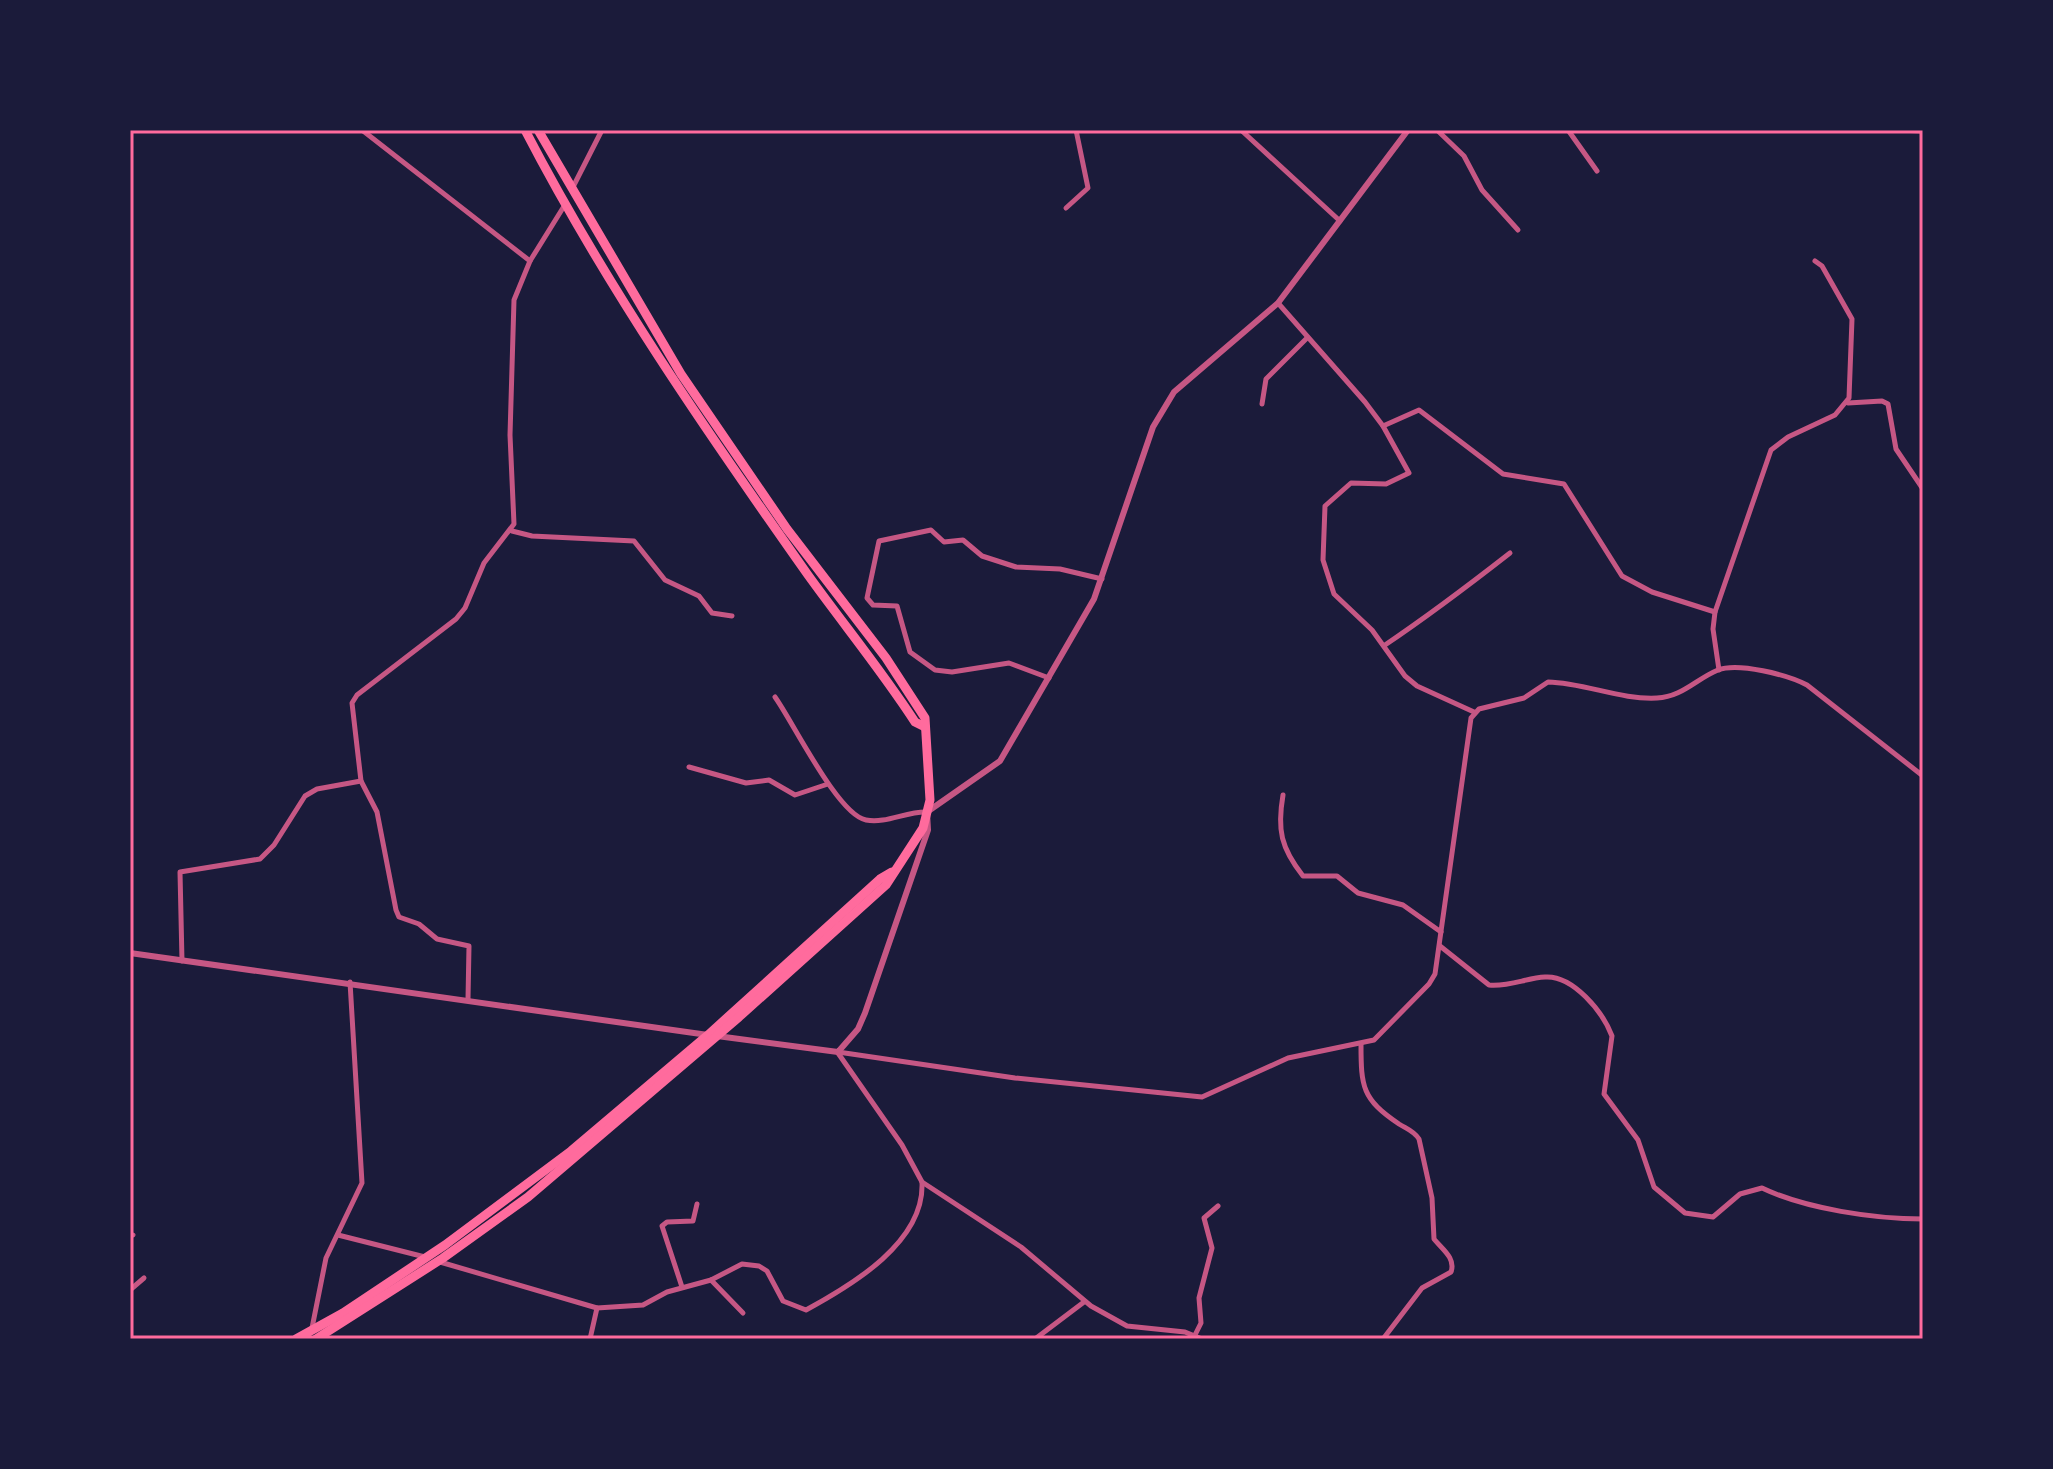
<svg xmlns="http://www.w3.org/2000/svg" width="2053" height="1469" viewBox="0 0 2053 1469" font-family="'DejaVu Sans',sans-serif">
  <rect width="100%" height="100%" fill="#1b1b3a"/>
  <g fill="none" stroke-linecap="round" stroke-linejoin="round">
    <g stroke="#c65784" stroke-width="5">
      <polyline points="362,130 530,261"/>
      <polyline points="1241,130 1340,221"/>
      <polyline points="1437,130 1464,156 1482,190 1518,230"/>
      <polyline points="1568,130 1597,171"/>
      <polyline points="1897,130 1923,131"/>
      <polyline points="573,187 602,130"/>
      <polyline points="1066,208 1088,188 1076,130"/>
      <polyline points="1278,303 1365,402 1383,426 1409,473 1386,484 1351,483 1325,506 1323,560 1334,594 1372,630 1405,676 1417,686 1474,712"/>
      <polyline points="1848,403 1882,401 1888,404 1896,449 1923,489"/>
      <polyline points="1262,404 1266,379 1307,338"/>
      <polyline points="1383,426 1419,410 1503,474 1564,484 1622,576 1652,592 1715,612"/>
      <polyline points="512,531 532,536 634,541 665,580 699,596 712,613 732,616"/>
      <path d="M1385,645C1428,616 1469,585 1510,553"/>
      <polyline points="1719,670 1713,629 1715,612 1771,450 1788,437 1835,415 1849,398 1852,319 1822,266 1815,261"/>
      <polyline points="1049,678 1009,663 952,672 935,670 910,652 897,606 873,605 867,598 879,541 931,530 944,542 963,540 982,556 1016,567 1060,569 1102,579"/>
      <path d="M775,697C793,722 838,815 866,820C886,824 907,811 927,812"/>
      <polyline points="689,767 746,783 769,780 795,795 828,784"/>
      <path d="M1283,795C1277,830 1281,848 1303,876H1337L1358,893L1403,905L1441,932"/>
      <path d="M1440,946L1489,985C1509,987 1526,978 1545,977C1573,975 1603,1012 1612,1036L1604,1094L1638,1140L1654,1187L1685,1213L1713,1217L1740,1194L1762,1188C1806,1209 1875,1219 1923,1219"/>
      <polyline points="182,961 180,872 260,859 274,845 305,796 317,789 361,781"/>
      <polyline points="468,999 469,946 437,939 419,924 399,917 396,910 377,812 361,781 352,703 357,695 456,619 465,608 484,563 514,524 510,435 514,300 530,261 566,203"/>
      <path d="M1361,1044C1361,1087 1362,1099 1399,1124C1407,1129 1414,1131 1419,1139L1432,1198L1434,1239C1442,1249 1456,1258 1451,1272L1422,1288L1383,1339"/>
      <path d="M838,1052L1015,1078L1202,1097L1288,1058L1374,1040L1429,984L1435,974L1471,718L1479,709L1524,698L1548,682C1585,683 1621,700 1657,698C1682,697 1696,679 1718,670C1738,662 1788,675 1807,685L1923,776"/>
      <polyline points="838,1053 902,1145 922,1182 1021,1247 1091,1306 1127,1326 1185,1332 1202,1339"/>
      <polyline points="130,1234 133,1235"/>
      <polyline points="338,1235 425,1257"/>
      <path d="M440,1262L597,1308L643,1305L667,1292L711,1280L742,1264L759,1266L767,1271L783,1301L806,1310C852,1285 925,1242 922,1182"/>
      <polyline points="711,1280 743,1313"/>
      <polyline points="682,1287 662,1226 667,1222 693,1221 697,1204"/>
      <polyline points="130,1290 144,1278"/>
      <polyline points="312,1328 326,1258 362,1183 350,982"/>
      <polyline points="1195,1335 1201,1323 1199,1298 1212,1248 1204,1218 1218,1206"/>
      <polyline points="590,1339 597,1308"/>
      <polyline points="1035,1339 1084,1302"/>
    </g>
    <g stroke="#c65784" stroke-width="6">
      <polyline points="130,953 708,1035"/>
      <polyline points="717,1036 838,1052 858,1029 865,1013 928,830 927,812 1000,761 1094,599 1153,427 1174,392 1278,303 1408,130"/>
    </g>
    <g stroke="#ff6b9d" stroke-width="9">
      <path d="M525,130C606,286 707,432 808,575C844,625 882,671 915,722L925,727"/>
      <polyline points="296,1339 343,1313 445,1245 571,1151 708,1035 880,879 892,872"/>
      <polyline points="316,1339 443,1258 528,1197 739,1017 886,885 923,828 930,800 925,718 886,658 787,529 681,374 538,130"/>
    </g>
  </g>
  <rect width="2053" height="1469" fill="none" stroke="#1b1b3a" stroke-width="264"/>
  <rect x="132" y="132" width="1789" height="1205" fill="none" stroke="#ff6b9d" stroke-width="3"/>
</svg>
